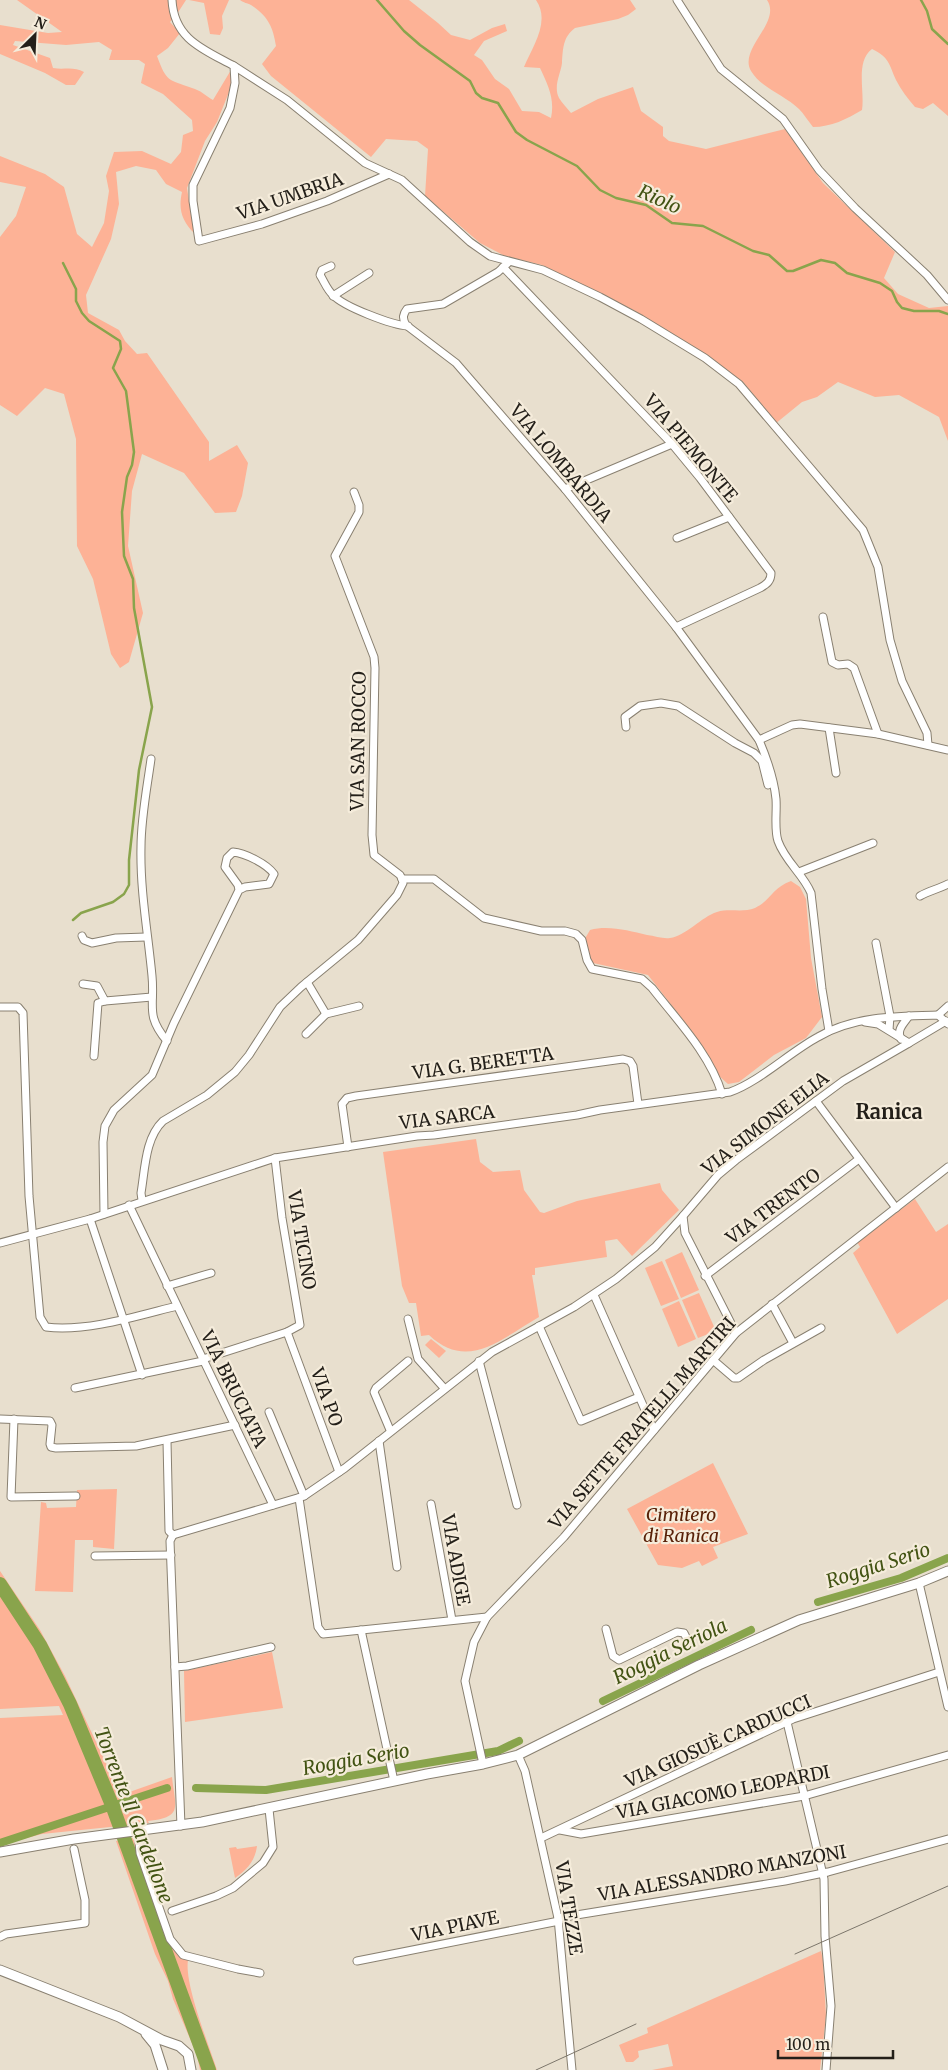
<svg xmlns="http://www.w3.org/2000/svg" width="948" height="2070" viewBox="0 0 948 2070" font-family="Merriweather,serif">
  <rect width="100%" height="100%" fill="#e8dfce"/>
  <g fill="#fdb296">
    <path d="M17,0H186L177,14L170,22L180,33L168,48L157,56C167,83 168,79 192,88C200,90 206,96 213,100L231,70V87L217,122L205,141L187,188L194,233C182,221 178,209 182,192L166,184L156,170L136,166L116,172L119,204L111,239L86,295L88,313L119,330L125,341L137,354L147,353L209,442V461L237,445L248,463L242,496L236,512L215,513L184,473L142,454L132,491L128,546L143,613L129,662L120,668L111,654L93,579L77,546L76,439L64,394L45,388L17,416L0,405V237L16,216L26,187L0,182V156L45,174L64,187L77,234L92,247L104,223L109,191L106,176L114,152L142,151L171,164L181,152L183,135L193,131L192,120L163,94L141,83L145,64L139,60H109L112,50L99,42L66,45L15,41L13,45L50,58L53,68C64,70 74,66 84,72L75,85H66L45,73L0,54V25L48,33L62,32Z"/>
    <polygon points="189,0 229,0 222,16 223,28 220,35 210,34 204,3"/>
    <path d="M240,0H409L438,23L451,35L470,40L492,28L505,24L507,31L484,41L474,55L482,60L495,79L509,89L522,111L539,112L551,118C555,99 548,85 540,68L524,67C532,47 551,22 536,0H630L636,9L628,15L618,19L575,28C563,37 563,48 562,63C561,73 553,86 559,98C562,103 567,108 571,113L598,99L633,87L641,111L663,127V136L669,141L706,149L785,129L823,183L895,252L884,278L898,294L929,308L948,306V441L939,417L899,395L875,397L838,382L817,397L802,402L775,424L768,412L743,382L689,344L635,311L542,265L505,256L480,243L425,196L428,149L417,141L386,139L371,157L271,76L262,64L276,46C273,27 268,16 251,5C247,3 244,3 240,0Z"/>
    <path d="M767,0H948V116L933,103L923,109L915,107C908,99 901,90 896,80C889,64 889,57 872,49C855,62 865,91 862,110C847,119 831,127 813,127C808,121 804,114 799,109C785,95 761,88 751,71C738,49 782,22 767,0Z"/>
    <path d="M791,881L800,887L806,899L811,958L822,1017L806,1038L774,1055L739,1082L728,1084L718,1075L694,1034L648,975L593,963L588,959L583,942L590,930C609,925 629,931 647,935C655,936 663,939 670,938C686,936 701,917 717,912C729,908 743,913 755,908C770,901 772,888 791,881Z"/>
    <path d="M476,1139L480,1162L493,1172L520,1170L524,1190L540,1212L544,1213L577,1201L660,1183L662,1190L679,1210L632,1256L617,1239L605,1241L607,1257L535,1268V1275H532L539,1317C502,1338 468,1372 429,1335L421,1336L416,1303H409L402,1286L383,1152Z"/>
    <polygon points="915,1199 936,1232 948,1224 948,1299 897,1334 853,1253 860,1247 857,1242"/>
    <polygon points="682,1252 699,1290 681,1298 665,1260"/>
    <polygon points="662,1261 679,1299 661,1306 645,1268"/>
    <polygon points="699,1293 716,1331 698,1338 682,1300"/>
    <polygon points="679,1301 696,1339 678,1347 662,1309"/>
    <polygon points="431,1339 446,1351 439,1358 425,1345"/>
    <polygon points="713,1463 748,1534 713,1547 718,1558 702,1566 699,1561 682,1568 658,1565 627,1509"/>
    <polygon points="117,1489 114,1549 93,1547 93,1540 75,1540 73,1592 35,1591 41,1502 46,1503 47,1508 76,1507 77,1490"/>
    <path d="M0,1571L40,1630L65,1676L121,1795L172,1777C175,1807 184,1817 148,1821L149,1823L42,1834L0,1845V1718L63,1715L59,1706L0,1709Z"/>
    <polygon points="272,1652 283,1708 185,1722 184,1671"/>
    <path d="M133,1838L172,1944L188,1960C184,1984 209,2045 217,2070H200L197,2055L173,1999L168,1981L155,1954L116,1841Z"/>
    <path d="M257,1846C255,1861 247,1870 235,1878L229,1848L236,1847L237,1849Z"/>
    <polygon points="821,1951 823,1960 826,2016 820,2070 652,2070 673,2066 668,2044 638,2051 639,2057 633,2062 626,2062 619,2045 648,2033 647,2028"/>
  </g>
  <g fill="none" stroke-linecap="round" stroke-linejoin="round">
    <g stroke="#89a44c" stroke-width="2.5">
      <polyline points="377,0 404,31 420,45 470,81 476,93 482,98 498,103 516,132 527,140 577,166 600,190 616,198 646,205 672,223 703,226 753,251 769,255 787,271 793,271 821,260 835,263 847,273 880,283 892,291 897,302 902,308 914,311 939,311 948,314"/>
      <polyline points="921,0 927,11 932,29 948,44"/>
      <polyline points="63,263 76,289 76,301 82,313 89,321 120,341 121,349 113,368 126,391 134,452 132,465 127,477 122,512 124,556 133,579 134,608 152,707 139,770 129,860 129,885 124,894 113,902 81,913 73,920"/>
    </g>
    <g stroke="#89a44c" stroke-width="8">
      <polyline points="818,1602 901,1578 948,1558"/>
      <polyline points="603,1701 751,1630"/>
      <polyline points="196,1788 266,1790 498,1751 519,1741"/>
      <polyline points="0,1843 167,1788"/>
    </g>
    <polyline stroke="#89a44c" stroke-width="14" points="0,1584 40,1645 70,1704 112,1805 209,2070"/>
    <defs>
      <g id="minor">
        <path d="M172,0C174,40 205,50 234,66L235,83L230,108L193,185V201L199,241L262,224L327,201L389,174"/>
        <polyline points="677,0 721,69 783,119 819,170 855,208 927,275 948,300"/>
        <polyline points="234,66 287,100 365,163 402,180 470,242 490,256 543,270 600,297 641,319 705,358 739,384 863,530 878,567 890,640 902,681 927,733 928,745"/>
        <path d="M509,262L498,272L443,304L407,309C403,314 402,318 406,325L456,363L565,489L676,627L759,740C767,759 774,778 776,799C777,812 774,829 778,841C785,861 803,874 811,893L822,989L829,1031"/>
        <path d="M331,266L322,270L320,275C324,281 327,290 333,295C344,307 392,325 408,326"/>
        <path d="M503,267L672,444L700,478L771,573C771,581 767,584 760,588L676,627"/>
        <polyline points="333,296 369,273"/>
        <polyline points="565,489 672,444"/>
        <polyline points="354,492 359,505 359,512 335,556 374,657 375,668 372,835 374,855 400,875 402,879"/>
        <polyline points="677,538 729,517"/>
        <polyline points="823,617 832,662 838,665 848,664 854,668 878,734"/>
        <polyline points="626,727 625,717 640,706 661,703 678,706 735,743 754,753 762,761 768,785"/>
        <polyline points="829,728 836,773"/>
        <polyline points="759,740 792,725 800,724 878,734 948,750"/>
        <path d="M151,759C147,788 141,818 141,847C140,891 148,933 152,976C155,1006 145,1015 167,1041"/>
        <polyline points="799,872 873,843"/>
        <path d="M402,879H434L484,918L541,931H565L576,934L582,940L587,960L592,969L642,979L652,988C677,1020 710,1054 722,1094"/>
        <path d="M920,896C929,891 938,889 948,884"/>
        <polyline points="82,936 84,940 92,943 116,938 146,937"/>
        <polyline points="876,943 890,1016 889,1030"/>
        <polyline points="307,982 326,1014 359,1006"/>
        <polyline points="83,984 97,986 105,1001 152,997"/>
        <path d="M0,1007H18L23,1013L29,1196L40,1317L46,1327C87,1332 137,1316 177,1306"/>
        <polyline points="938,1015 948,1006"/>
        <polyline points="865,1022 878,1024 909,1043 946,1021"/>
        <polyline points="306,1034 326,1014"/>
        <path d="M901,1039C896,1030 904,1023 909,1016"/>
        <polyline points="94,1056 98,1003 105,1001"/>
        <polyline points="816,1101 896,1208"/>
        <polyline points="348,1147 342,1104 347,1098 356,1096 623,1059 630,1061 633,1066 638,1104"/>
        <path d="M142,1200L141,1193C145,1170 145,1138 163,1121L207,1095L235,1072L249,1055L280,1007L301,987L358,940L397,895L403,883L402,879"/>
        <polyline points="129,1205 273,1505"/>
        <path d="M104,1214L103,1142L105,1126L114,1110L152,1075L174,1023L239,890L238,885L225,867L227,858L233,852C245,853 267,864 274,874L269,884L245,887L239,890"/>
        <polyline points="90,1219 142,1375"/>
        <path d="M0,1243L90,1219L275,1158L417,1136L434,1135L577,1115L600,1110L730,1092C759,1082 790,1052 818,1037C854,1016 897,1016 938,1015L948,1024"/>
        <polyline points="705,1276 859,1159"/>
        <polyline points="167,1286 211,1273"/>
        <polyline points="594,1295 654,1430"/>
        <polyline points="772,1304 793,1343"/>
        <polyline points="408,1319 418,1359 444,1388"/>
        <polyline points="539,1326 581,1421 639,1397"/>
        <polyline points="287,1332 339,1472"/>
        <polyline points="736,1333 685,1233 683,1216 718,1175 736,1160 843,1081 909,1043"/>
        <polyline points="203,1359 287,1332 300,1325 282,1218 275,1158"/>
        <polyline points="713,1360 734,1378 738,1378 764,1360 821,1328"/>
        <polyline points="479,1361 517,1505"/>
        <polyline points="75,1388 203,1361"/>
        <polyline points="269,1412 304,1496"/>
        <polyline points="0,1419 50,1421 52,1425 50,1444 51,1447 56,1448 136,1446 235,1425"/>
        <polyline points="14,1419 11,1497 76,1496"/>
        <polyline points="390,1430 374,1392 376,1388 408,1361"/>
        <polyline points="167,1441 169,1531 173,1535"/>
        <polyline points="379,1441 397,1567"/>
        <polyline points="299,1498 318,1627 323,1634 487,1617"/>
        <polyline points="431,1504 452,1620"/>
        <polyline points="173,1535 304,1496 345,1468 492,1352 574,1307 616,1279 655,1247 683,1216"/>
        <polyline points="173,1535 170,1541 181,1826"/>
        <polyline points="95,1556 171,1555"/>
        <polyline points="919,1583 948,1707"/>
        <polyline points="606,1629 613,1656 619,1660 677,1632 684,1633 690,1645"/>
        <polyline points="361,1630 394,1781"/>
        <polyline points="175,1667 187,1666 271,1647"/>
        <polyline points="787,1722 824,1879 825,1936 831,2006 826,2070"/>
        <polyline points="518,1755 525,1771 558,1918 572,2070"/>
        <polyline points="483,1764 465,1681 474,1642 487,1617 564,1537 736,1333 948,1167"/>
        <polyline points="560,1830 581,1834 804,1796 948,1755"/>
        <polyline points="138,1831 140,1853 170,1939 183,1955 238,1969 260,1973"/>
        <polyline points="541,1838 793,1719 939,1672"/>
        <polyline points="172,1911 216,1896 233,1888 263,1863 273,1847 269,1809"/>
        <polyline points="558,1918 785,1881 828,1872 948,1839"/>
        <polyline points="0,1937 6,1934 85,1923 85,1900 74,1849"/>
        <polyline points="357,1961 559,1921"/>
      </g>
      <g id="tertiary">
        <polyline points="0,1852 74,1839 202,1822 427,1774 483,1764 518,1755 699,1665 799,1620 919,1583 948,1571"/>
        <polyline points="0,1970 119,2017 162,2040 179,2046 188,2054 191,2070"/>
        <polyline points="146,2034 155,2045 163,2070"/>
      </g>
    </defs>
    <use href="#minor" stroke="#898071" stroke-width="9"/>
    <use href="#tertiary" stroke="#898071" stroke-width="11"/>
    <use href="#minor" stroke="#fff" stroke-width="7"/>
    <use href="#tertiary" stroke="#fff" stroke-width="9"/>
    <g stroke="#7c766b" stroke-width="1">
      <polyline points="795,1954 948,1886"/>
      <polyline points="536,2070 636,2024"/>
    </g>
  </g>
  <g text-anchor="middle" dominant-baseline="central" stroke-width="4.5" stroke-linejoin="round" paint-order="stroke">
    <g font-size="18" fill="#231f19" stroke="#f5ecdb">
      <text transform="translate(290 196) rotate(-19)">VIA UMBRIA</text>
      <text transform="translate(691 448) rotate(50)">VIA PIEMONTE</text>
      <text transform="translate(561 463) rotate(50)">VIA LOMBARDIA</text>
      <text transform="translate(358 741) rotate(-89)">VIA SAN ROCCO</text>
      <text transform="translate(483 1063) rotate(-8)">VIA G. BERETTA</text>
      <text transform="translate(447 1117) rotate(-7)">VIA SARCA</text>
      <text transform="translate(765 1123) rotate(-38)">VIA SIMONE ELIA</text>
      <text transform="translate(773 1206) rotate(-37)">VIA TRENTO</text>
      <text transform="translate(302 1240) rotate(81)">VIA TICINO</text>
      <text transform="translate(234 1389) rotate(64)">VIA BRUCIATA</text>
      <text transform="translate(327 1397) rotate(70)">VIA PO</text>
      <text transform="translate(642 1423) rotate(-49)">VIA SETTE FRATELLI MARTIRI</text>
      <text transform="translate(456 1560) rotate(80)">VIA ADIGE</text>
      <text transform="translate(718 1741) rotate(-24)">VIA GIOSUÈ CARDUCCI</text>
      <text transform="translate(723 1792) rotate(-11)">VIA GIACOMO LEOPARDI</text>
      <text transform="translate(722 1873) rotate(-10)">VIA ALESSANDRO MANZONI</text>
      <text transform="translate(569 1908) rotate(81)">VIA TEZZE</text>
      <text transform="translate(455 1926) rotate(-12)">VIA PIAVE</text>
    </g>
    <g font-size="18" font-style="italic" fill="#592108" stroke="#f5ecdb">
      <text x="681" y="1514">Cimitero<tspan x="681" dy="21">di Ranica</tspan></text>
    </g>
    <g font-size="19" font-style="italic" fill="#425313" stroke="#f5ecdb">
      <text transform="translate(660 199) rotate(24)">Riolo</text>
      <text transform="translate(878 1565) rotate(-18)">Roggia Serio</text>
      <text transform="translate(670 1651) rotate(-26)">Roggia Seriola</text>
      <text transform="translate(356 1759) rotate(-10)">Roggia Serio</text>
      <text transform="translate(134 1815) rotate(69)">Torrente Il Gardellone</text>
    </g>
    <g font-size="20" font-weight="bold" fill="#231f19" stroke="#f5ecdb">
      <text x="889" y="1111">Ranica</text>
    </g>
  </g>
  <g transform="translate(35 35) rotate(24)" stroke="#f5ecdb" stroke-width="4" paint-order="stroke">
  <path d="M0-4L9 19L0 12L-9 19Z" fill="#231f19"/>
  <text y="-8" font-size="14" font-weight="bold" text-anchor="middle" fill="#231f19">N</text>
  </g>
  <path d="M778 2050v8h115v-8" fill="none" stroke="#231f19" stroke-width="2.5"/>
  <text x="786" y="2050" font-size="15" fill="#231f19" stroke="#f5ecdb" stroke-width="4" paint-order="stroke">100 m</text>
</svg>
